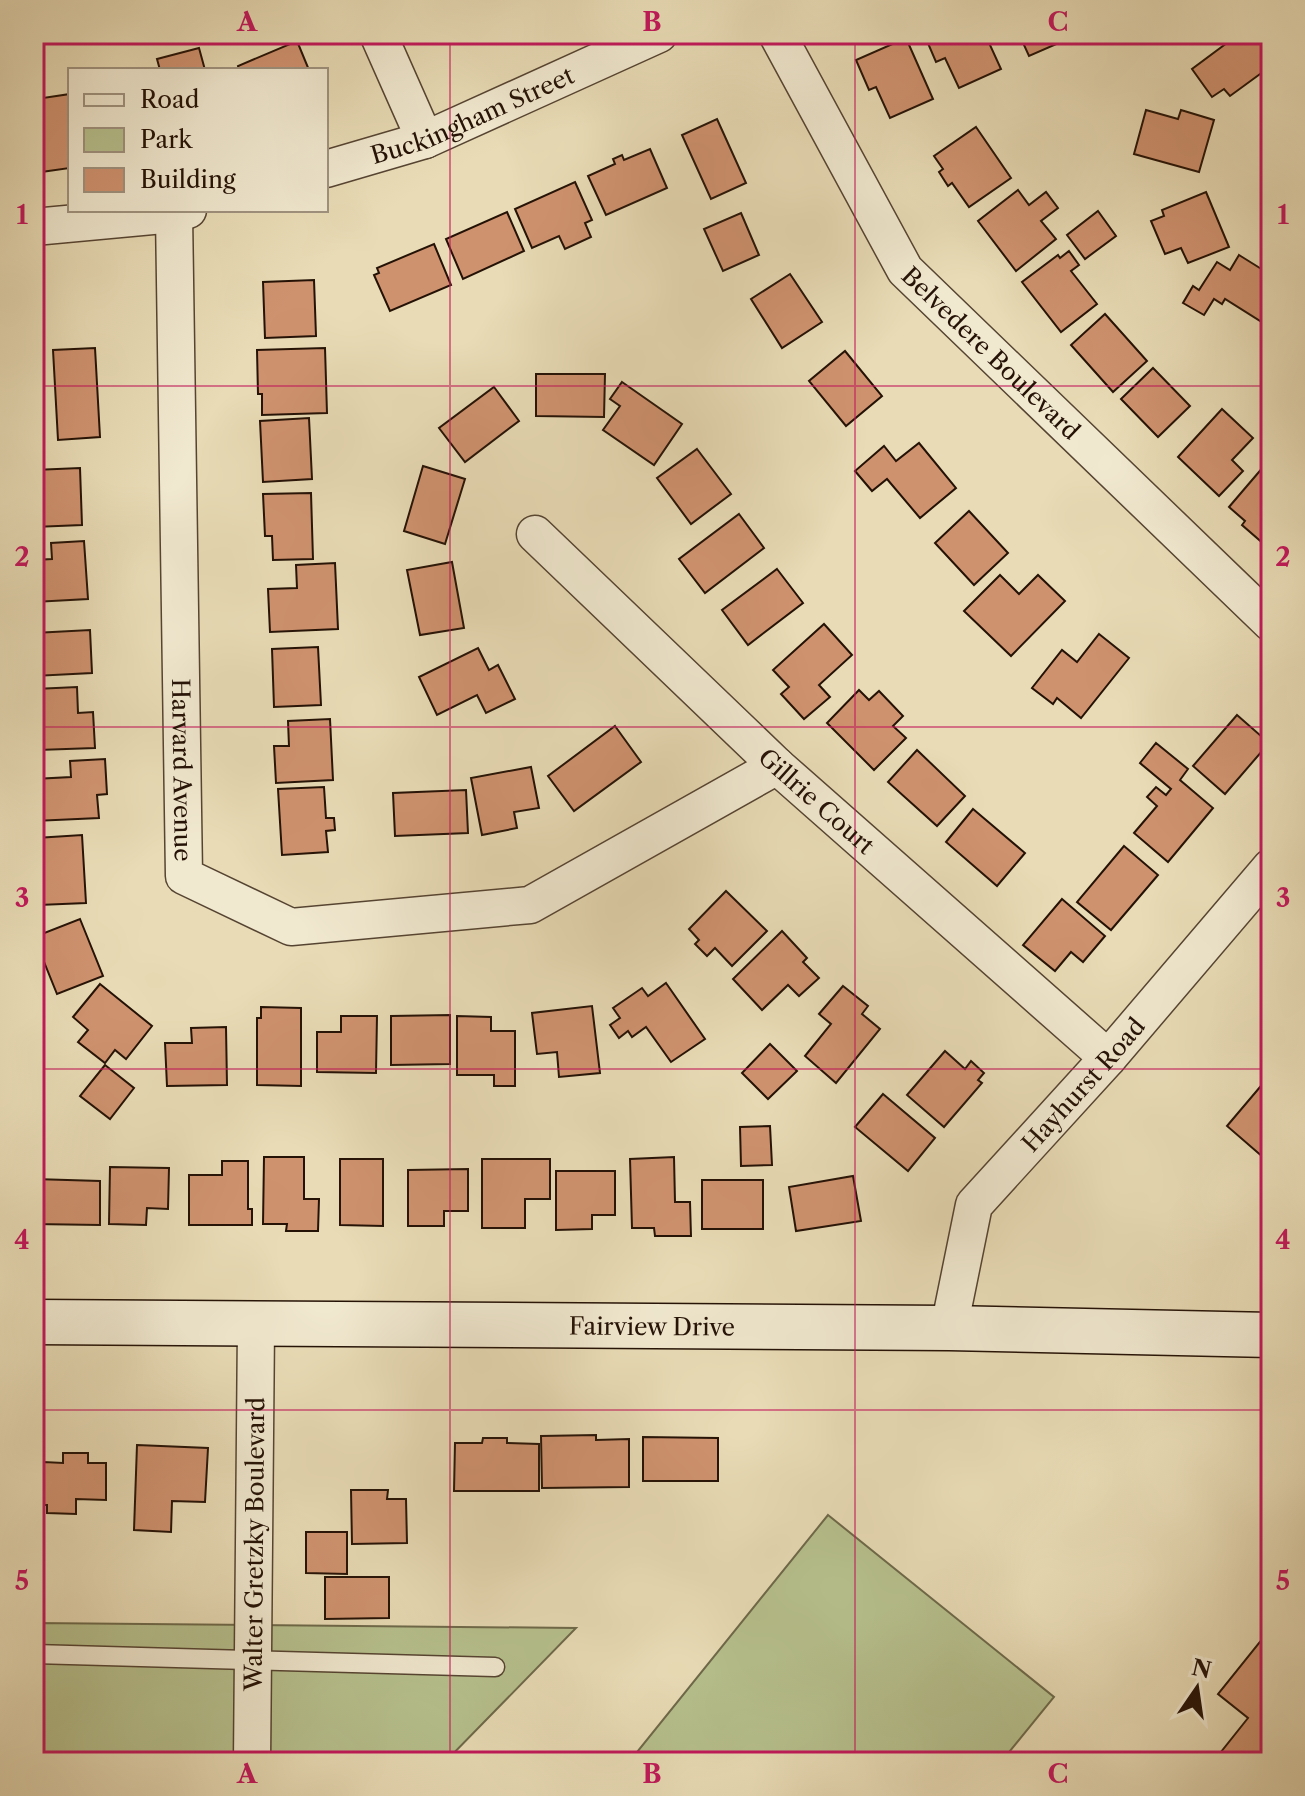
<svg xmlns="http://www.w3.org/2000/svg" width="1305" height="1796" viewBox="0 0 1305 1796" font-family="'Libre Caslon Text',serif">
  <rect width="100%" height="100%" fill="#e8dbb5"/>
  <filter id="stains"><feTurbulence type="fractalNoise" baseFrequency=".0025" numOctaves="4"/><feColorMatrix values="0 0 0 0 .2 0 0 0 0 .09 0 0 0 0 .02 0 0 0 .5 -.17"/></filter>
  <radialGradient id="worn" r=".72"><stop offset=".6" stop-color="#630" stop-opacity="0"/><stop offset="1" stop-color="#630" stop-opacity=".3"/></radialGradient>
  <g fill="#b6c08d" stroke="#6e694a" stroke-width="2">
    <polygon points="828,1515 1054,1697 1001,1762 629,1762"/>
    <polygon points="34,1623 576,1628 445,1762 34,1762"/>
  </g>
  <g fill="#cf926f" stroke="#251206" stroke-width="2">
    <polygon points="924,34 985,34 1001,69 959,88 945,58 936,62"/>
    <polygon points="1019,34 1066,34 1068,39 1029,56"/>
    <polygon points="1239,34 1257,34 1271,52 1271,66 1230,96 1224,89 1212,97 1192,69"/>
    <polygon points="906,38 933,99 890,118 876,87 869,90 856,60"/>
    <polygon points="297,41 309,70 239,70 238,66"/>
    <polygon points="199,48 205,70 160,70 157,59"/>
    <polygon points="70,94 70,168 34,173 34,134 40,134 36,99"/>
    <polygon points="1146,110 1178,119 1181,110 1214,120 1199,172 1134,154"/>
    <polygon points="717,119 746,183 711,199 682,135"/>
    <polygon points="976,127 1011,178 969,207 952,183 948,186 939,172 943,169 934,156"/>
    <polygon points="650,149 667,188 606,215 588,176 615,164 613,159 622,155 624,160"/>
    <polygon points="575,182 592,220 585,223 591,237 565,249 559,236 532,248 515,209"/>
    <polygon points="1018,190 1029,205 1046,192 1058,208 1041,221 1056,239 1016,271 978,221"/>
    <polygon points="1206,192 1229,247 1188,263 1181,248 1165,254 1151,221 1164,216 1162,210"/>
    <polygon points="1098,211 1116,236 1085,259 1067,235"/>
    <polygon points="507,212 524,251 463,279 446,239"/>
    <polygon points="741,213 759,255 723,271 704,229"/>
    <polygon points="434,244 451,285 390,311 374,275 379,273 377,268"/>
    <polygon points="1069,251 1079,265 1071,271 1097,304 1061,332 1022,282 1058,255 1060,258"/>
    <polygon points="1239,255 1271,275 1271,314 1265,324 1225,299 1222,304 1214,299 1204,315 1183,303 1193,286 1199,290 1217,262 1230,270"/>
    <polygon points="790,274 822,322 782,348 751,299"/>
    <polygon points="314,280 316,336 265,338 263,282"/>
    <polygon points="1105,314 1147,361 1113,392 1071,345"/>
    <polygon points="95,348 100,437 58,440 53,350"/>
    <polygon points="325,348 327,413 262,415 262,394 258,394 257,350"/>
    <polygon points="845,351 882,396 846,426 809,381"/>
    <polygon points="1153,368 1190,406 1158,437 1121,399"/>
    <polygon points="536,374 605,374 604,417 536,416"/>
    <polygon points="622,382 682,424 654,465 603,430 620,406 610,399"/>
    <polygon points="494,387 519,421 465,462 439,428"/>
    <polygon points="1222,409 1253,438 1232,460 1243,471 1219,496 1178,457"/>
    <polygon points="309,418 312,479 263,482 260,421"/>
    <polygon points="919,443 956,488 920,518 887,479 872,491 855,471 884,446 896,461"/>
    <polygon points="697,449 731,494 691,524 657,478"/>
    <polygon points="1270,459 1271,540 1270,539 1265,545 1242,525 1245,521 1229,507"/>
    <polygon points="423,466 465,479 445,544 404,531"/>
    <polygon points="80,468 82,525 34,527 34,470"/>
    <polygon points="311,493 313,559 273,560 272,536 265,536 263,494"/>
    <polygon points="969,511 1008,553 974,585 935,543"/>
    <polygon points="739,514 764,548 705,593 679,559"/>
    <polygon points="84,541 88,599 34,602 34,560 52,559 51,543"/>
    <polygon points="452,562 464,628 420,635 407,570"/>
    <polygon points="335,563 338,629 270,632 268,589 297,588 296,565"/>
    <polygon points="777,569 803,603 748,645 722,610"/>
    <polygon points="1000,575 1019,594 1038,575 1065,601 1011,656 964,611"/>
    <polygon points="824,624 852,655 819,685 830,697 804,719 781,694 789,687 773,670"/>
    <polygon points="90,630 92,673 34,676 34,633"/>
    <polygon points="1099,634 1129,658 1081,718 1057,698 1053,704 1032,688 1062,650 1077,662"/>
    <polygon points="318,647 321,705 274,707 272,649"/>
    <polygon points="478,648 489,670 498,665 515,699 486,713 477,695 437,715 419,677"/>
    <polygon points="77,687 78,713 93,712 95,748 38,750 35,689"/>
    <polygon points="859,690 869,700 879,691 903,716 893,726 906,738 874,770 827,723"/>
    <polygon points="1237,715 1269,743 1225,794 1193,766"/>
    <polygon points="330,719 333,780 276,783 274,746 289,746 288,721"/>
    <polygon points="615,726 641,762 574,811 548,776"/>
    <polygon points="1156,743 1188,769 1180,780 1213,808 1168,862 1134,833 1157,806 1147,797 1156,787 1166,795 1171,789 1140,763"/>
    <polygon points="917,750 965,796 937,826 888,782"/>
    <polygon points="105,759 107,794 97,795 99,818 34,821 34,779 71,777 70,761"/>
    <polygon points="531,767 539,808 514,812 517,828 482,835 471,778"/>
    <polygon points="324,787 326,818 334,818 335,830 326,831 328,852 282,855 278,789"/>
    <polygon points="466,790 468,833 395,836 393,793"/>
    <polygon points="973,809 1025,853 997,886 946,842"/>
    <polygon points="82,835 86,903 39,905 36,838"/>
    <polygon points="1124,846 1158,875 1111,930 1077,902"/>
    <polygon points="726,891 767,931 732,966 715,948 707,956 695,944 699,940 689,929"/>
    <polygon points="1062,899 1105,936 1083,962 1071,952 1055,971 1023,945"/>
    <polygon points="80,919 103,976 57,994 34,937"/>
    <polygon points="782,931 807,958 803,962 819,978 799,996 788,985 762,1010 733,979"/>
    <polygon points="666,983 705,1039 671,1062 646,1027 632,1037 628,1031 619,1038 610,1025 620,1018 613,1008 642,988 648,996"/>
    <polygon points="100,984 152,1026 126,1059 115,1050 105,1063 78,1042 88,1030 73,1017"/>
    <polygon points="843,986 868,1006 862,1014 880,1029 836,1083 805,1056 831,1024 819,1014"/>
    <polygon points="592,1006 600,1073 559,1077 557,1052 537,1054 532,1013"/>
    <polygon points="261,1007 301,1008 301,1086 257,1085 257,1018 261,1018"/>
    <polygon points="450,1015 450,1064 391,1065 391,1016"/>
    <polygon points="341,1016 377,1016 376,1073 317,1072 317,1032 341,1032"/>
    <polygon points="457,1016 491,1017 491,1031 515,1031 515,1086 494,1086 494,1075 457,1075"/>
    <polygon points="226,1027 227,1085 167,1086 165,1043 192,1043 191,1028"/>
    <polygon points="770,1044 797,1071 768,1099 742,1073"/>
    <polygon points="945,1051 965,1069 971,1061 984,1073 978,1080 982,1083 944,1127 907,1095"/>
    <polygon points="105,1065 134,1088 110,1119 80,1096"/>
    <polygon points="1271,1074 1271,1164 1227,1126"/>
    <polygon points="883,1094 935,1138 908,1171 855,1127"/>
    <polygon points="770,1126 772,1165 741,1166 740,1127"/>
    <polygon points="264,1157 304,1157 304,1199 319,1199 318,1231 286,1231 287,1224 263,1224"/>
    <polygon points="674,1157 675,1202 690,1202 691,1236 655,1236 654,1228 632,1228 630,1159"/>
    <polygon points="340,1159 383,1159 383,1226 340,1225"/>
    <polygon points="482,1159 550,1159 550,1199 525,1199 525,1228 482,1228"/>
    <polygon points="222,1161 248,1161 248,1209 252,1209 252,1225 189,1225 189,1175 222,1175"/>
    <polygon points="110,1167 169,1168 168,1209 147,1208 146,1225 109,1224"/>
    <polygon points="468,1169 468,1211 444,1211 444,1226 408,1226 408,1170"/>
    <polygon points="556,1171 615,1171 615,1215 592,1215 592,1229 556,1230"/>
    <polygon points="853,1176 861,1221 796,1231 789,1187"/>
    <polygon points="34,1179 100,1181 100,1225 34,1224"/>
    <rect x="702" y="1180" width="61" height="49"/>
    <polygon points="596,1435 596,1440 629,1439 629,1487 542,1488 541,1436"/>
    <polygon points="643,1437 718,1438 718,1481 643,1481"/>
    <polygon points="483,1438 507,1438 507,1443 539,1444 539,1491 454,1491 455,1443 482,1443"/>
    <polygon points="137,1445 208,1448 205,1502 172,1501 171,1532 134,1530"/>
    <polygon points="63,1453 88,1453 88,1463 106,1463 106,1500 76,1499 76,1514 47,1513 47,1505 34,1505 34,1478 37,1478 37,1473 44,1473 44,1462 63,1463"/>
    <polygon points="351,1490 388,1490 387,1499 406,1499 407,1543 352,1544"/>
    <polygon points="306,1532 347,1532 347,1574 306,1573"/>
    <polygon points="325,1577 389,1577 389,1618 325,1619"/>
    <polygon points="1271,1628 1271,1762 1213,1762 1248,1718 1218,1694"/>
  </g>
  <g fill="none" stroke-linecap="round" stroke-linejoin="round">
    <defs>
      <polyline id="lane" points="34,1654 495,1667"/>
      <g id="street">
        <polyline points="378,34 425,140"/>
        <path id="s1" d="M777,34L905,270L1271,623"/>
        <path id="s2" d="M326,169L425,140L659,34"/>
        <path id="s3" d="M174,214L184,876L291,927L530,905L777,766"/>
        <polyline points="34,227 174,214 188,210"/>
        <path id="s4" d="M535,534L777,766L1108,1058"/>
        <path id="s5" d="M949,1328L974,1205L1108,1058L1271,867"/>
        <path id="s6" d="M252,1762L256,1325"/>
      </g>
      <g id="secondary">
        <path id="s7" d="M34,1322L949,1328L1271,1335"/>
      </g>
    </defs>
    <use href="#lane" stroke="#564432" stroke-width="21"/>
    <use href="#street" stroke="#564432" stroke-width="39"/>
    <use href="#secondary" stroke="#251206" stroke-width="47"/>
    <use href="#lane" stroke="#f0e8cf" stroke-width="18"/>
    <use href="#street" stroke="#f0e8cf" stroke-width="36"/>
    <use href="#secondary" stroke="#f0e8cf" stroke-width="44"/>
  </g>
  <path fill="none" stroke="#c2185b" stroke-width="2" stroke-opacity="0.55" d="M450,34V1762M855,34V1762M34,386H1271M34,727H1271M34,1069H1271M34,1410H1271"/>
  <g text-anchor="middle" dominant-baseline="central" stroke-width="6" stroke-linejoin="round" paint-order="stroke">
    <g font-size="24" fill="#251206" stroke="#f0e8cf">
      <text stroke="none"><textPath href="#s2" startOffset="156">Buckingham Street</textPath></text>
      <text stroke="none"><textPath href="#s1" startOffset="388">Belvedere Boulevard</textPath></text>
      <text stroke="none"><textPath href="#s3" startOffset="556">Harvard Avenue</textPath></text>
      <text stroke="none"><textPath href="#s4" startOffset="388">Gillrie Court</textPath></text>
      <text stroke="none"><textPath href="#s5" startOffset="288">Hayhurst Road</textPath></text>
      <text stroke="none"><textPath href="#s7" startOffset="618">Fairview Drive</textPath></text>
      <text stroke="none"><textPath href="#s6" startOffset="218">Walter Gretzky Boulevard</textPath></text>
    </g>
  </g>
  <rect width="1305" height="1796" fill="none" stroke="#e8dbb5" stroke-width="88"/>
  <rect x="68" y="68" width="260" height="144" fill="#f0e8cf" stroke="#9f927f" stroke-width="2"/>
  <rect x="84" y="94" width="40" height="12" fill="#f0e8cf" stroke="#9f927f" stroke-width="2"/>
  <text x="140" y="108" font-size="24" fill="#251206">Road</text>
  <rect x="84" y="128" width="40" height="24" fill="#b6c08d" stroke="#9f927f" stroke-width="2"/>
  <text x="140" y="148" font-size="24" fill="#251206">Park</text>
  <rect x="84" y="168" width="40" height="24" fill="#cf926f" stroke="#9f927f" stroke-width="2"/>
  <text x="140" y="188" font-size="24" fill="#251206">Building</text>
  <g transform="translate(1197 1688) rotate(13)" stroke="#f0e8cf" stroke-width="6" paint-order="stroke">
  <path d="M0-6L14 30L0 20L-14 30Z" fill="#251206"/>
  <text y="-12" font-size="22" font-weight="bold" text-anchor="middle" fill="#251206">N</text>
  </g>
  <rect x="44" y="44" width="1217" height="1708" fill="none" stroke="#c2185b" stroke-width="3"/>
  <g font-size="26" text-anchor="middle" font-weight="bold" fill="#c2185b">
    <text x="247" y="31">A</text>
    <text x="652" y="31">B</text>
    <text x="1058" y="31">C</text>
    <text x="22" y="224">1</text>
    <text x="1283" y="224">1</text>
    <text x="22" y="566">2</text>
    <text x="1283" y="566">2</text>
    <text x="22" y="907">3</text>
    <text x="1283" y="907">3</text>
    <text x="22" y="1249">4</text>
    <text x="1283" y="1249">4</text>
    <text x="22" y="1590">5</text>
    <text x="1283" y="1590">5</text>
    <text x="247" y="1783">A</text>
    <text x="652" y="1783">B</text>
    <text x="1058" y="1783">C</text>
  </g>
  <rect width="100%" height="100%" filter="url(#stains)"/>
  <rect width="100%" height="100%" fill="url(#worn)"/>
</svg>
